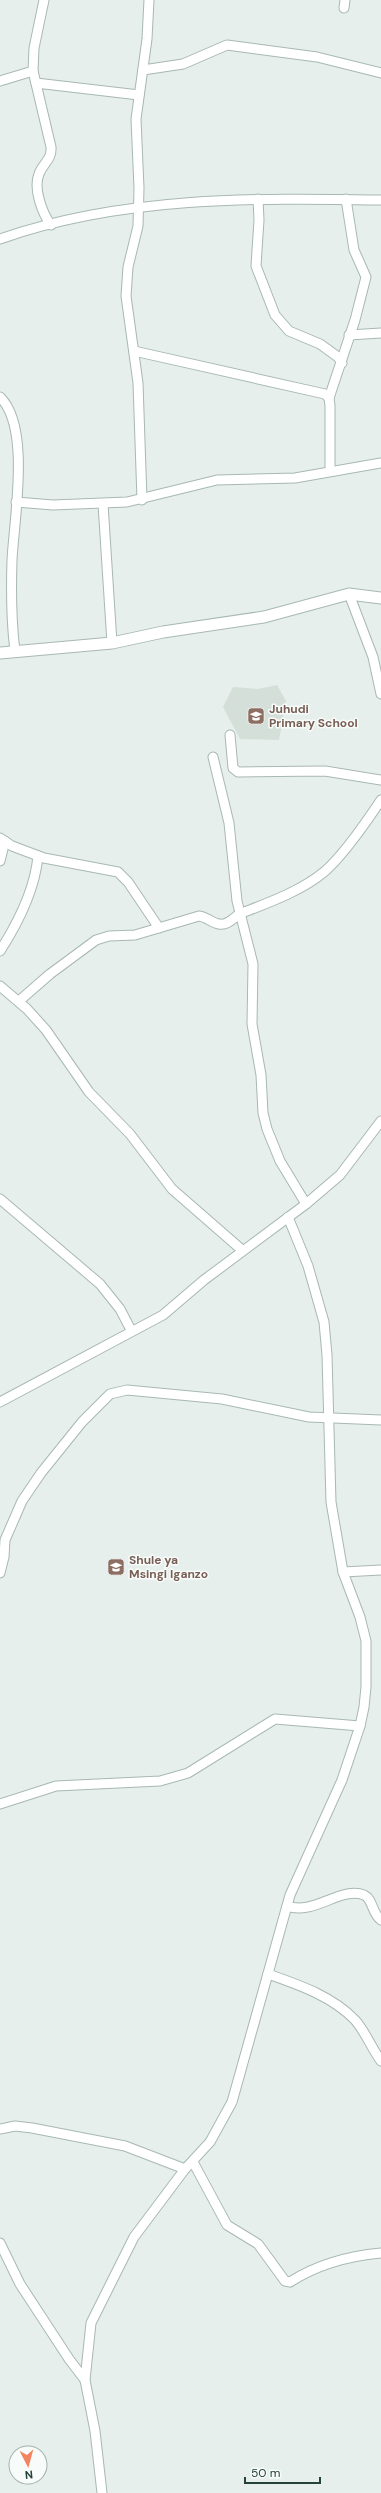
<svg xmlns="http://www.w3.org/2000/svg" width="381" height="2493" viewBox="0 0 381 2493" font-family="'DM Sans',sans-serif">
  <rect width="100%" height="100%" fill="#e6efeb"/>
  <polygon fill="#d4dfda" points="277,685 286,701 279,740 240,739 223,707 233,687 258,689"/>
  <g fill="none" stroke-linecap="round" stroke-linejoin="round">
    <defs>
      <g id="minor">
        <path d="M44,0L34,48L33,71L51,147C52,160 43,163 39,174C33,188 42,213 51,225"/>
        <polyline points="344,8 345,0"/>
        <polyline points="143,70 183,64 227,45 317,57 381,73"/>
        <polyline points="0,81 33,71"/>
        <polyline points="36,83 139,95"/>
        <polyline points="258,199 259,220 256,266 275,315 289,331 320,344 338,357 342,363"/>
        <path d="M0,239C122,196 253,198 381,200"/>
        <polyline points="349,335 381,333"/>
        <polyline points="134,351 325,394 329,398 330,406 330,471"/>
        <path d="M0,397C31,427 14,519 12,560C11,591 11,620 15,651"/>
        <polyline points="329,398 355,320 366,277 354,250 346,199"/>
        <polyline points="142,500 138,383 126,296 128,267 138,226 139,188 136,119 147,39 149,0"/>
        <polyline points="16,502 53,505 127,502 217,480 295,478 381,463"/>
        <polyline points="103,504 112,643"/>
        <polyline points="349,594 373,657 381,694"/>
        <polyline points="230,735 233,768 238,772 325,771 381,780"/>
        <polyline points="213,757 229,823 237,901 253,964 252,1024 261,1075 263,1113 267,1129 280,1161 306,1204"/>
        <polyline points="0,838 12,846 44,858 118,872 128,882 159,928"/>
        <polyline points="0,861 5,841"/>
        <path d="M0,951C18,923 35,889 38,856"/>
        <polyline points="0,986 27,1009 46,1030 89,1092 130,1134 172,1189 242,1250"/>
        <path d="M19,1001L50,974L96,940L109,936L135,935L199,916C207,917 212,923 219,924C229,926 234,916 242,913C270,902 301,891 324,872C343,856 367,821 381,800"/>
        <polyline points="0,1199 100,1284 120,1309 131,1330"/>
        <polyline points="0,1402 163,1315 204,1280 306,1204 340,1175 381,1121"/>
        <polyline points="343,1572 381,1570"/>
        <polyline points="0,1573 4,1557 5,1540 22,1501 41,1473 82,1422 110,1394 127,1390 222,1399 309,1417 381,1420"/>
        <polyline points="0,1804 56,1786 160,1781 188,1773 275,1719 360,1726"/>
        <path d="M287,1906C313,1916 341,1886 364,1895C373,1899 372,1914 381,1920"/>
        <path d="M268,1974C299,1985 332,1996 355,2020C365,2031 372,2049 381,2061"/>
        <polyline points="0,2129 15,2126 32,2128 125,2146 185,2169"/>
        <path d="M193,2162L227,2225L258,2244L285,2281L290,2282C318,2264 348,2256 381,2253"/>
        <polyline points="0,2243 20,2284 69,2359 85,2380"/>
        <polyline points="102,2493 95,2431 85,2380 91,2323 134,2237 185,2169 210,2142 232,2102 290,1895 342,1780 360,1726 364,1707 366,1687 366,1641 360,1617 343,1572 331,1502 327,1355 324,1322 308,1266 288,1217"/>
      </g>
      <polyline id="tertiary" points="0,653 112,643 163,632 264,617 349,594 381,598"/>
    </defs>
    <use href="#minor" stroke="#a8b8b2" stroke-width="11"/>
    <use href="#tertiary" stroke="#a8b8b2" stroke-width="13"/>
    <use href="#minor" stroke="#fff" stroke-width="9"/>
    <use href="#tertiary" stroke="#fff" stroke-width="11"/>
  </g>
  <defs>
    <symbol id="school-square" viewBox="-11 -11 22 22"><rect x="-9" y="-9" width="18" height="18" rx="4" fill="#8d6e63" stroke="#f7fbf9"/><path d="M0-5L7-2L0 1L-7-2ZM-4 1L0 2.5L4 1V4Q0 6-4 4Z" fill="#fff"/></symbol>
  </defs>
  <g fill-rule="evenodd">
    <use href="#school-square" x="246" y="706" width="20" height="20"/>
    <use href="#school-square" x="106" y="1557" width="20" height="20"/>
  </g>
  <g text-anchor="middle" dominant-baseline="central" stroke-width="3" stroke-linejoin="round" paint-order="stroke">
    <g font-size="12" font-weight="bold" fill="#785e54" stroke="#f7fbf9" text-anchor="start">
      <text x="269" y="709">Juhudi<tspan x="269" dy="14">Primary School</tspan></text>
      <text x="129" y="1560">Shule ya<tspan x="129" dy="14">Msingi Iganzo</tspan></text>
    </g>
  </g>
  <g transform="translate(28 2465) rotate(174)"><circle r="19" fill="#f7fbf9" stroke="#a3b1ad"/>
  <path d="M0-3L7 15L0 10L-7 15Z" fill="#f4845f"/>
  <text y="-6" font-size="11" font-weight="bold" text-anchor="middle" fill="#24423a">N</text>
  </g>
  <path d="M245 2477v6h75v-6" fill="none" stroke="#24423a" stroke-width="2"/>
  <text x="251" y="2477" font-size="12" fill="#24423a" stroke="#f7fbf9" stroke-width="3" paint-order="stroke">50 m</text>
</svg>
